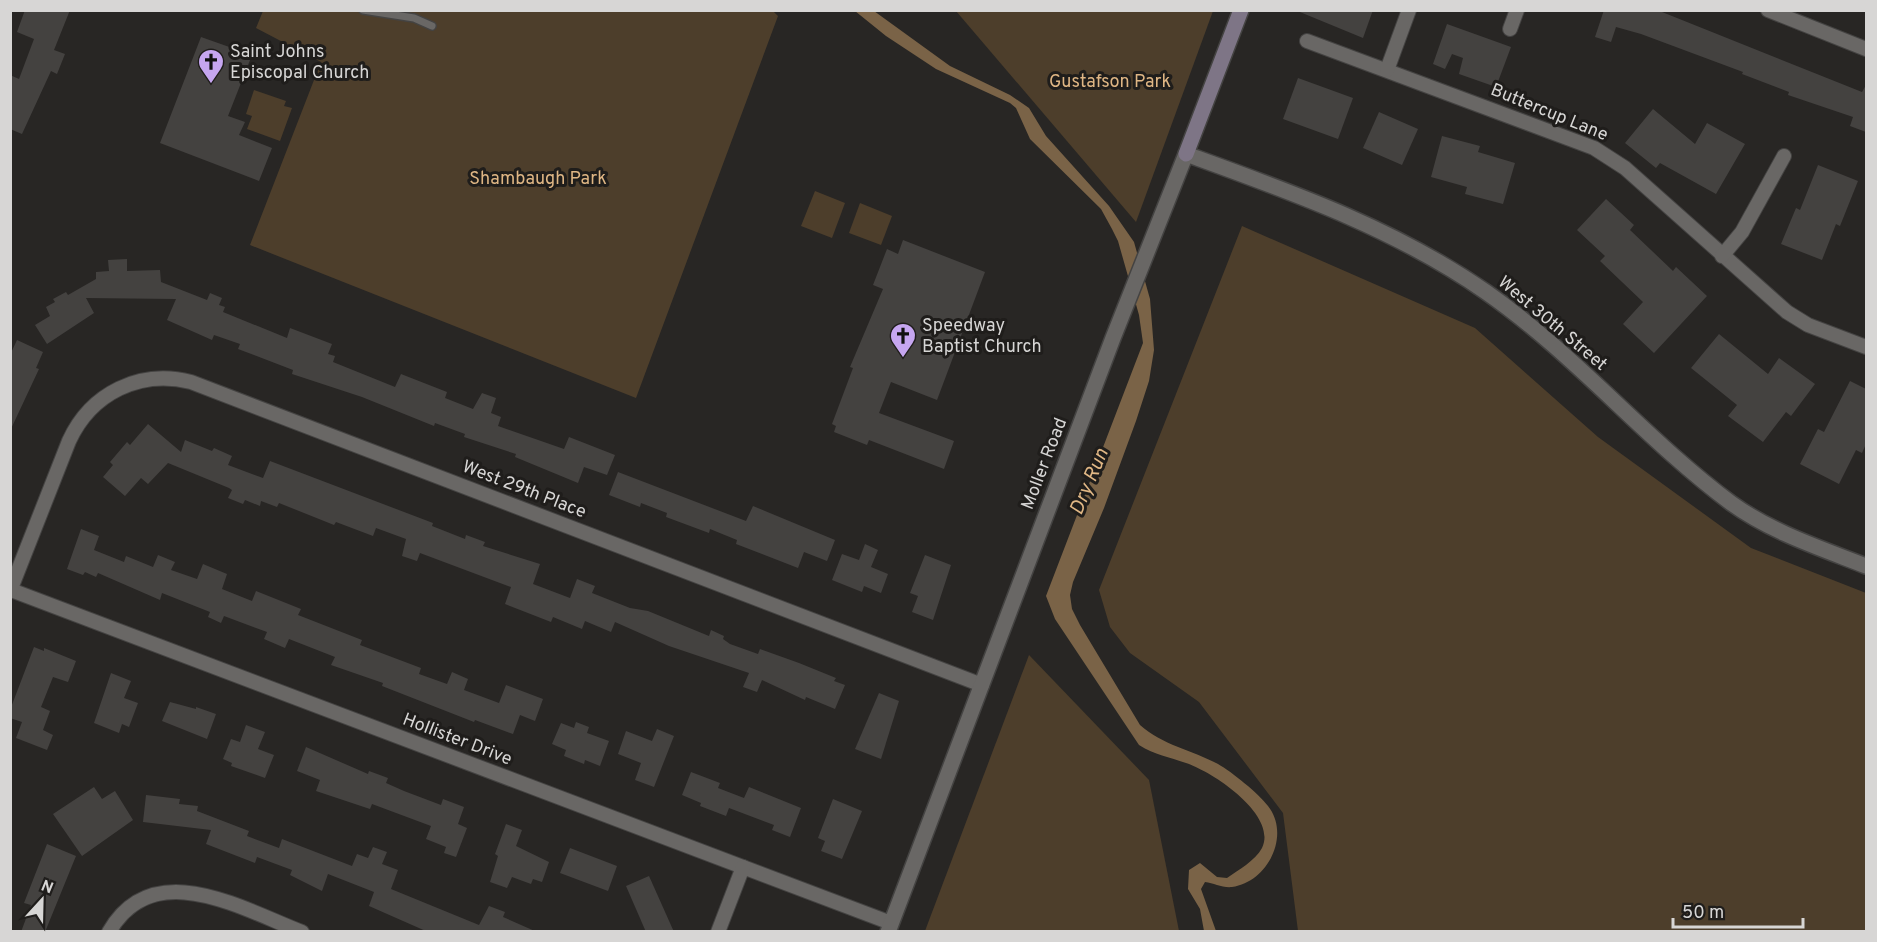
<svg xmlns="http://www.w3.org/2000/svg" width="1877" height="942" viewBox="0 0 1877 942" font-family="Overpass,sans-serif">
  <rect width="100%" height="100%" fill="#282624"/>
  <g fill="#4d3e2b">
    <polygon points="772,10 778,16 636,398 250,245 321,62 256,28 263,11"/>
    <polygon points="956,11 1213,11 1136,222"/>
    <polygon points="254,90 286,101 284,106 292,108 280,141 247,129 252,116 246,114"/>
    <polygon points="815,191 845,203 832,238 801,226"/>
    <polygon points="860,203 892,216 881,245 849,233"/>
    <polygon points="1242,226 1475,328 1598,437 1751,548 1866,593 1866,931 1298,931 1283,813 1199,702 1130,653 1110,627 1099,590"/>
    <polygon points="1029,655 1149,780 1179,931 925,931"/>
  </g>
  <path fill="#7a6347" d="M855,11H874L950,66L1010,95L1029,108L1046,136L1109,206L1134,242L1150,299L1154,350L1149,381L1136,421L1104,508L1073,582L1070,595L1072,609L1080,625L1140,725C1162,745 1192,750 1218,764C1232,772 1258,793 1268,806C1291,835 1268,882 1232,887C1222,888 1214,883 1205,882L1201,889L1216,931H1204L1200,909L1188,889L1189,870L1200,863L1217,877L1227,878C1238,870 1255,861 1262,848C1278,815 1213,772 1186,763C1169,757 1155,755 1139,745L1055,619L1046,596L1143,343L1139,315L1118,241L1112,229L1101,209L1030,139L1016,108L1010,103L936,69L886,36Z"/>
  <g fill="#444240">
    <polygon points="25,10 70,10 54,50 65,54 57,74 51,71 22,134 10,129 10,75 19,79 34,39 17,32"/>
    <polygon points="1295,10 1373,10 1363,38"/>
    <polygon points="1604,10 1657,10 1862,92 1866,85 1866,132 1850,126 1853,117 1788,95 1789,92 1742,74 1743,72 1641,34 1616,27 1611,42 1595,37"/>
    <polygon points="1447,24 1511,47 1496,87 1459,74 1463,58 1452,54 1445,69 1433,64"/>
    <polygon points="201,37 252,55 228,116 245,122 239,135 272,148 259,181 160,143"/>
    <polygon points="1298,78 1353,98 1338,139 1283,119"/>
    <polygon points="1653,109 1695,144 1707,123 1745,144 1716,194 1660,163 1656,168 1625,143"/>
    <polygon points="1379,112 1418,129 1402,165 1363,148"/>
    <polygon points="1442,136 1480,146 1478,152 1515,163 1503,204 1465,194 1467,187 1431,177"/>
    <polygon points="1818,165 1858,181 1840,226 1836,224 1822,260 1781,244 1796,208 1800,210"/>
    <polygon points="1606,199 1634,225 1630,230 1673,271 1676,267 1707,296 1654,353 1623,324 1643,302 1600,261 1605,256 1577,230"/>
    <polygon points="903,240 985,272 937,400 891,382 879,413 954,441 944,469 869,440 867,445 834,432 836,426 832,424 853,368 850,367 883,289 873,285 887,249 898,254"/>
    <polygon points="127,259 127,271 160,270 161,282 207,300 210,293 222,298 219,305 225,307 223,312 287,338 290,328 332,344 328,354 335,356 333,362 395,387 401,374 447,392 445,398 473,409 482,393 496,398 491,413 501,417 498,426 564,449 569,437 615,455 607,475 584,467 578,483 515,457 516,454 464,437 465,434 435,423 434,426 362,397 292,374 293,370 238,349 240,344 214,335 212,340 167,320 176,299 86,298 94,313 47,344 35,325 50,316 46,307 55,302 53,299 66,292 68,295 96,279 96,272 109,271 108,260"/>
    <polygon points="1719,334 1768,374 1779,358 1815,384 1791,416 1786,412 1763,442 1728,416 1737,405 1691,368"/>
    <polygon points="17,340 43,352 36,368 39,369 10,431 10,355"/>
    <polygon points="1850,381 1866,389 1866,444 1862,453 1856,450 1839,484 1800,464 1818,429 1824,432"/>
    <polygon points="148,424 181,452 185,440 212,451 214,448 232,456 228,465 263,478 270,461 433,523 432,526 465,539 466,535 485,542 483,546 540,564 533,584 570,598 577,579 595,586 592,593 630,608 648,611 709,636 711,630 724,636 723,639 730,644 758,654 760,649 799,663 836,678 834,681 845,685 835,709 806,697 805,700 762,680 757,692 743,687 749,673 669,646 615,622 611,632 585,621 582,629 553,617 551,622 505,604 511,587 420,553 417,561 402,556 406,539 376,528 373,536 336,522 334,525 279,503 277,507 261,501 260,506 245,500 243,504 228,498 232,490 229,488 168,463 148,484 141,478 125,496 103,477 113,465 110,462 127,442 130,445"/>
    <polygon points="618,472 746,521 753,506 835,540 827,561 804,552 798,568 736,544 737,540 710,529 709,533 666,517 667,513 641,503 640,507 609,495"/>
    <polygon points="81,529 99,536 94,550 124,562 126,556 153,567 158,555 175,562 171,570 197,579 203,564 227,574 222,589 252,601 256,591 301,609 298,615 362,640 360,645 421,668 419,674 447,684 452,672 468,679 464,690 499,703 506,685 543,699 535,721 520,715 513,734 475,720 474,722 382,686 383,683 331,665 335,657 289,639 285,648 264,639 267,632 224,616 221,623 208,617 210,612 162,593 160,600 98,573 96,577 85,572 83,575 67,569"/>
    <polygon points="865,544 878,550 871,567 888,574 881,593 864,586 862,592 832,580 842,554 859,560"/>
    <polygon points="925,555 951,565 933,620 912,612 918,596 910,593"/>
    <polygon points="34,647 44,651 44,648 76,661 68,682 53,677 41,707 50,711 43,730 53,735 47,750 16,738 22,722 10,718 10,710"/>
    <polygon points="111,673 131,681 124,698 138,703 129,727 122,724 119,733 94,723"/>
    <polygon points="879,693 899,701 881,759 855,749"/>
    <polygon points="170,702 196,709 196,707 216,714 207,739 162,721"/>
    <polygon points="576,722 589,727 587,733 609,741 600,766 585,760 584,764 564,756 566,750 552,744 561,723 574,728"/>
    <polygon points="246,725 265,732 258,749 274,755 265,778 231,766 232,763 223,759 231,739 240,742"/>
    <polygon points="657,729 674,736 654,787 635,780 641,763 618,754 626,731 652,741"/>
    <polygon points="306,747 368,774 369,771 388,778 386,783 404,791 441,805 443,799 464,807 458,824 467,828 456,857 444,853 446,847 426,839 431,826 372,804 370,809 316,791 320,780 297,771"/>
    <polygon points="691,772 720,783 718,788 744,798 749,787 801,808 790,837 772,830 774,825 729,808 726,816 700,806 701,803 682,795"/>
    <polygon points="94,787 102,799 115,791 133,820 82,856 53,814"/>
    <polygon points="146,795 180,799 179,804 198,806 197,811 249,831 247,836 279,848 282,839 352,866 357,854 368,858 373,847 387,852 382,864 398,870 391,889 479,925 489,906 505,912 503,917 537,932 428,932 369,906 374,892 328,874 322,891 290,875 292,870 257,857 255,863 206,844 211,830 143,822"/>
    <polygon points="833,799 862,811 842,859 821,851 825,841 818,838"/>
    <polygon points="506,824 522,830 516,846 549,862 542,882 533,879 531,884 512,877 507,888 490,882 498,856 495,854"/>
    <polygon points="47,844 76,856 45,932 21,932 31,905 24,903"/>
    <polygon points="570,848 617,866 608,891 560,873"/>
    <polygon points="649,876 674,932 646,932 626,886"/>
  </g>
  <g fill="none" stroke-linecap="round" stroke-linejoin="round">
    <defs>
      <polyline id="service" points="363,10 414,18 432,26"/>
      <g id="minor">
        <polyline points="1768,10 1866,49"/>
        <polyline points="1510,29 1517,10"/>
        <polyline points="1307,41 1594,148 1625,168 1787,312 1808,325 1866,347"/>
        <polyline points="1387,70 1409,10"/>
        <polyline points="1722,256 1742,232 1784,156"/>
        <polyline points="11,590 891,923"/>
        <path d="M10,591L69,441C91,393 140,369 191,382L982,685"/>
        <path d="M109,932C153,855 242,909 302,932"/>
        <polyline points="718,932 743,867"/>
      </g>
      <path id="tertiary" d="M888,932L1113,338L1186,154C1291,192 1394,228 1486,292C1575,354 1645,439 1731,503C1771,532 1820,548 1866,566"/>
      <polyline id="secondary" points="1186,154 1241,10"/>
    </defs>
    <use href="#service" stroke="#444342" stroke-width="10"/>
    <use href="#minor" stroke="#444342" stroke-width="16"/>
    <use href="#tertiary" stroke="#444342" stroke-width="18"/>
    <use href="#secondary" stroke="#444342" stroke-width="18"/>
    <use href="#service" stroke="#696765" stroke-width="7"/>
    <use href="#minor" stroke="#696765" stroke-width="14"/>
    <use href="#tertiary" stroke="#696765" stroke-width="15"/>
    <use href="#secondary" stroke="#7e7586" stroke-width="15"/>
  </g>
  <defs>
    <symbol id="church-pin" viewBox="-11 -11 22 30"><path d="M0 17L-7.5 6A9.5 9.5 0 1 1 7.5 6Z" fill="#c6a6f0" stroke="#1f1d1b"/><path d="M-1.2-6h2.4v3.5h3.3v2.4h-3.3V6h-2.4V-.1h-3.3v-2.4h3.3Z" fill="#111"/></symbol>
  </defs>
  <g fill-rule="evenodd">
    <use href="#church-pin" x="196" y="47" width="30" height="40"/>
    <use href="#church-pin" x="888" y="321" width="30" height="40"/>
  </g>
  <g text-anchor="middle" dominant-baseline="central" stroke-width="6" stroke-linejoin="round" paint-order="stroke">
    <g font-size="18" fill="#d7d6d5" stroke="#1f1d1b" text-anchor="start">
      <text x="230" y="52">Saint Johns<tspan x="230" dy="21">Episcopal Church</tspan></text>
      <text x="922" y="326">Speedway<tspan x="922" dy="21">Baptist Church</tspan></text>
    </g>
    <g font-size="18" fill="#dfb684" stroke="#1f1d1b">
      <text x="1110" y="82">Gustafson Park</text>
      <text x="538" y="179">Shambaugh Park</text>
    </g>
    <g font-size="18" fill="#d7d6d5" stroke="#1f1d1b">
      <text transform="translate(1549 113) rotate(22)">Buttercup Lane</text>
      <text transform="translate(1552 324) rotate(40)">West 30th Street</text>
      <text transform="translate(1045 464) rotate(-69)">Moller Road</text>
      <text transform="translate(524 490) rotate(21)">West 29th Place</text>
      <text transform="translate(457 740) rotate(21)">Hollister Drive</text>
    </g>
    <g font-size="20" font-style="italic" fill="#e0b785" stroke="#1f1d1b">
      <text transform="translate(1090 482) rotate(-67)">Dry Run</text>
    </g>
  </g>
  <rect width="1877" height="942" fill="none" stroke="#d7d6d5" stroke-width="24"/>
  <g transform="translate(42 900) rotate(22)" stroke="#1f1d1b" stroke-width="4.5" paint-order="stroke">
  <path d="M0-4.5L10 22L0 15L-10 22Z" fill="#d7d6d5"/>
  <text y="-9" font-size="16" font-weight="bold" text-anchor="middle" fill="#d7d6d5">N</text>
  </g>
  <path d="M1673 918v9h130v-9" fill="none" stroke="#d7d6d5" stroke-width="3"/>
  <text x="1682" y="918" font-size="18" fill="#d7d6d5" stroke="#1f1d1b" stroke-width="4.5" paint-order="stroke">50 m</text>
</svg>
